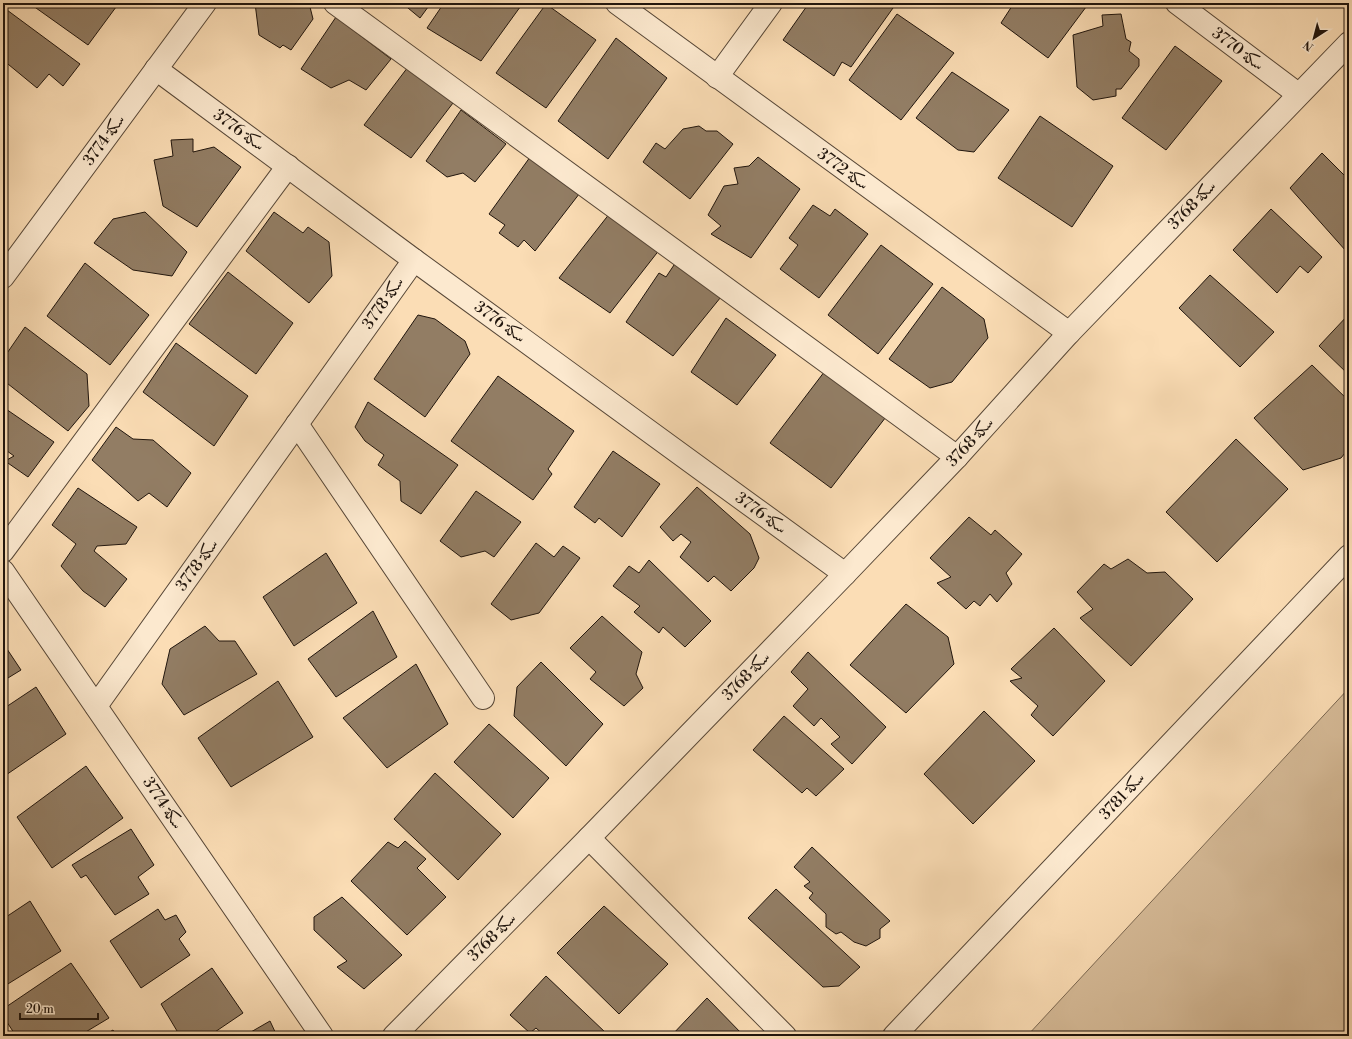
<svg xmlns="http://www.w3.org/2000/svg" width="1352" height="1039" viewBox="0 0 1352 1039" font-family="'Libre Bodoni',Amiri,serif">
  <rect width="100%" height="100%" fill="#fbddb5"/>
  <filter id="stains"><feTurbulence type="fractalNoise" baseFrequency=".005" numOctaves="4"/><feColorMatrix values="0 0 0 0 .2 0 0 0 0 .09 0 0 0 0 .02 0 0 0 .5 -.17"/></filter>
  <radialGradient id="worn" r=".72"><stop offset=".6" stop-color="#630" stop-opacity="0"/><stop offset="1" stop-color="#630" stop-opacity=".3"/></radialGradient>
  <polygon fill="#d6bb98" stroke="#7b6852" points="1349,688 1349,1036 1027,1036"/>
  <g fill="#927d64" stroke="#20150d">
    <polygon points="29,3 119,3 88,45"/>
    <polygon points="255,3 309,3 313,19 291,50 283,45 280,48 259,35"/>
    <polygon points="402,3 431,3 420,18"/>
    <polygon points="444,3 523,3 481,61 427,28"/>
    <polygon points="809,3 885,3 893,8 851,67 842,62 834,76 783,40"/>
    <polygon points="1014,3 1089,3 1048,58 1001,23"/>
    <polygon points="546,4 596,40 546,108 496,73"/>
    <polygon points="7,10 80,64 63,86 49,74 37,88 3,60 3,16"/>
    <polygon points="897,14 954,53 901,120 849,80"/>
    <polygon points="1121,14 1126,39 1131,42 1129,51 1139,59 1139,66 1121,89 1116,89 1116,96 1093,100 1077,87 1073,35 1103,26 1102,15"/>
    <polygon points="336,17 391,59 366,90 349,80 331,88 301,69"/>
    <polygon points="616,38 667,78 608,159 558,121"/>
    <polygon points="1175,46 1222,81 1166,150 1122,118"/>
    <polygon points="408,67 453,103 411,158 364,125"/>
    <polygon points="952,72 1009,110 974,152 958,150 916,118"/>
    <polygon points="461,110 506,144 475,182 463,173 447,177 426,161"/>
    <polygon points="1040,116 1113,166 1072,227 998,178"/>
    <polygon points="699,126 706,131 717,131 733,144 690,199 643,162 656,143 665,149 683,129"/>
    <polygon points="193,139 193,152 214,147 241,167 197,227 163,206 154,160 173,156 171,140"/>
    <polygon points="533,153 583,189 535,251 524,240 518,247 499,233 505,225 489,214"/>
    <polygon points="1322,153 1349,180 1349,248 1346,251 1290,188"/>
    <polygon points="758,157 800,189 751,258 711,234 721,226 708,215 724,186 738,184 734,168 749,166"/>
    <polygon points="813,205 830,216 835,209 868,234 819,298 780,269 798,245 789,238"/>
    <polygon points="1271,209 1322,257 1308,273 1300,266 1277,293 1233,250"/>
    <polygon points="145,212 187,252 172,276 133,270 94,243 113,219"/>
    <polygon points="274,212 303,233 308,227 329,242 332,276 309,303 246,251"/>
    <polygon points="610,213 660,249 610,313 559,278"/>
    <polygon points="881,245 933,284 878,354 828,315"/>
    <polygon points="678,259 725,292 673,356 626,322 659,273 666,277"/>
    <polygon points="85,263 149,315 110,365 47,316"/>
    <polygon points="228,272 293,323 256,374 189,324"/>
    <polygon points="1210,275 1274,332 1240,367 1179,308"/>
    <polygon points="942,287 984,319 988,338 952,382 930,388 889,359"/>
    <polygon points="1349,314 1349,375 1319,346"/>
    <polygon points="418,315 435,319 465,341 470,354 425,417 374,379"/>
    <polygon points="726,318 776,355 737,405 691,372"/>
    <polygon points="25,327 87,374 89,406 68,431 3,380 3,359"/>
    <polygon points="176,343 248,396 214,446 143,392"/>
    <polygon points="1312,365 1349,401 1349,448 1341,458 1303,470 1254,418"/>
    <polygon points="828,367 889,413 831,488 770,443"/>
    <polygon points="498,376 574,431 548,469 552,474 533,500 451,441"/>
    <polygon points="368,402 458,465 421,514 401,501 400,481 378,465 384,455 365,441 355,427"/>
    <polygon points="3,407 54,442 28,477 5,461 14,456 3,448"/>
    <polygon points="116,427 133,439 153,440 191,473 167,507 149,493 138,501 92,460"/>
    <polygon points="1236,439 1288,489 1217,562 1166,512"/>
    <polygon points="613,451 660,484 622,537 599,518 595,523 574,507"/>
    <polygon points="697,487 750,534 759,558 754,568 731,591 714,576 708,582 680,557 691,542 681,534 673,541 660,527"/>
    <polygon points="78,488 137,527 126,544 97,546 94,551 127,579 105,607 83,591 61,566 76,544 52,525"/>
    <polygon points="476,491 521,522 494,557 485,551 461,557 440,541"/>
    <polygon points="969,517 991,535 995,530 1022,554 1006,573 1012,584 997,602 990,594 980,606 974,601 966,609 937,583 951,577 930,558"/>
    <polygon points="536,543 554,557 563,546 580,558 539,613 511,620 491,604"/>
    <polygon points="326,553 357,603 294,646 263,597"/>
    <polygon points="1128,559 1147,573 1165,572 1193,599 1131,666 1080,618 1093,609 1077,592 1104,564 1111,569"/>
    <polygon points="649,560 711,621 685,647 663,627 659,633 634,612 640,606 613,586 629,566 639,573"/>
    <polygon points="906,604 948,637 954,664 906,713 850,665"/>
    <polygon points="373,611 397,657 336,697 308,659"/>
    <polygon points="602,616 642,652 636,674 643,688 624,706 590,679 596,672 570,648"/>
    <polygon points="205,626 219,641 235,641 257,674 184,715 162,684 170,649"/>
    <polygon points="1054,628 1105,681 1053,736 1031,715 1038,706 1010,681 1022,678 1011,669"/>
    <polygon points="3,643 21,670 3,681"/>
    <polygon points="808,652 886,727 852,764 831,744 840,737 821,718 814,726 793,706 808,689 791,672"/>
    <polygon points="541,662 603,724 566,766 514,716 517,687"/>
    <polygon points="416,664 448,724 387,768 343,718"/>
    <polygon points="278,681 313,737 231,787 198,738"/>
    <polygon points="36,687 66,734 3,777 3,709"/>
    <polygon points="984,711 1035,761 973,824 924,774"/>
    <polygon points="784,716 844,769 816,796 807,788 802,793 753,750"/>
    <polygon points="489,724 549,778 513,818 454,762"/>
    <polygon points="86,766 123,818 52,868 17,817"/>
    <polygon points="435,773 501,834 458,880 394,819"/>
    <polygon points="131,829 154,865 138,877 149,894 115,915 86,875 81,878 72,865"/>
    <polygon points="405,841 426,859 417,868 446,897 407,935 351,881 388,842 398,848"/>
    <polygon points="812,847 890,921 880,929 880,938 866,946 854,942 841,932 836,934 826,927 826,914 809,898 813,893 804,886 810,882 794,867"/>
    <polygon points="776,889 860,967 839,986 823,987 748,918"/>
    <polygon points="342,897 402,955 364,989 337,967 347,961 314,930 314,917"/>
    <polygon points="30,901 61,951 3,987 3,919"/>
    <polygon points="604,906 668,964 619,1014 557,953"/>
    <polygon points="158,909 165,920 176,915 186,932 179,939 190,955 141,988 110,941"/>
    <polygon points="71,963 109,1018 79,1036 16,1036 3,1016 3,1009"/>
    <polygon points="212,968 243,1013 209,1036 180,1036 161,1004"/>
    <polygon points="546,976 606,1033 603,1036 545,1036 536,1028 530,1033 510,1015"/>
    <polygon points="707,998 744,1036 671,1036"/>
    <polygon points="270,1021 277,1036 244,1036"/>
    <polygon points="113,1030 117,1036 103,1036"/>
  </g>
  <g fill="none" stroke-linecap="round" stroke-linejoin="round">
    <defs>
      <g id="minor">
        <polyline points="335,3 957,457"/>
        <polyline points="617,3 1069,333"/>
        <polyline points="1177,3 1298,94"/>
        <polyline points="156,69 414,260 845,574"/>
        <polyline points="717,77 771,3"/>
        <polyline points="3,277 205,3"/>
        <polyline points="297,424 483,698"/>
        <polyline points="3,551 288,166"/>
        <polyline points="3,571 322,1036"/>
        <polyline points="96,706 414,260"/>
        <polyline points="589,838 785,1036"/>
        <polyline points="394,1036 589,838 845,574 957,457 1069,333 1349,43"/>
        <polyline points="894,1036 1349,556"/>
      </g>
    </defs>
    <use href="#minor" stroke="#574737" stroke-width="24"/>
    <use href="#minor" stroke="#fce9cf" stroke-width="22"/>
  </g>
  <g text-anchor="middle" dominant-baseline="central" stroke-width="3" stroke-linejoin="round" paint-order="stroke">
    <g font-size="16" fill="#20150d" stroke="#fce9cf">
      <text transform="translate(1238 49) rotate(37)">سكة 3770</text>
      <text transform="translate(239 130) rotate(36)">سكة 3776</text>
      <text transform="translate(104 140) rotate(-54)">سكة 3774</text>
      <text transform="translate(843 169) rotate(36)">سكة 3772</text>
      <text transform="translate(1192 205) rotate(-46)">سكة 3768</text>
      <text transform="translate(383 303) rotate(-55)">سكة 3778</text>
      <text transform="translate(500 322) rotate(36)">سكة 3776</text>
      <text transform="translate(970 442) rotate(-47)">سكة 3768</text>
      <text transform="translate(761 513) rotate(36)">سكة 3776</text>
      <text transform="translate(197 565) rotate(-54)">سكة 3778</text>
      <text transform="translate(746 676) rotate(-46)">سكة 3768</text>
      <text transform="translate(1122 796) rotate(-47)">سكة 3781</text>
      <text transform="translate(163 803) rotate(56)">سكة 3774</text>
      <text transform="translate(492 937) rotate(-45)">سكة 3768</text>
    </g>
  </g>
  <rect width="1352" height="1039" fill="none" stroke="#fbddb5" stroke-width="16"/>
  <rect x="4" y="4" width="1344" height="1031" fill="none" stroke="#20150d" stroke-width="2"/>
  <rect x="8" y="8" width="1336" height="1023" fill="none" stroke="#20150d"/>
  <g transform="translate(1314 38) rotate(216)" stroke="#fce9cf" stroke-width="3" paint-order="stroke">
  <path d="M0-3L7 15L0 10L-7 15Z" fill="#20150d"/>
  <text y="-6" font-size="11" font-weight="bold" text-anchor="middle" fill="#20150d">N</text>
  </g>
  <path d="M20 1013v6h78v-6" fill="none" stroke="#20150d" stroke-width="2"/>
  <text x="26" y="1013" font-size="12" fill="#20150d" stroke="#fce9cf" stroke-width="3" paint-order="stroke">20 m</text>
  <rect width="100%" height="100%" filter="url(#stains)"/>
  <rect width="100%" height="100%" fill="url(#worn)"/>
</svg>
